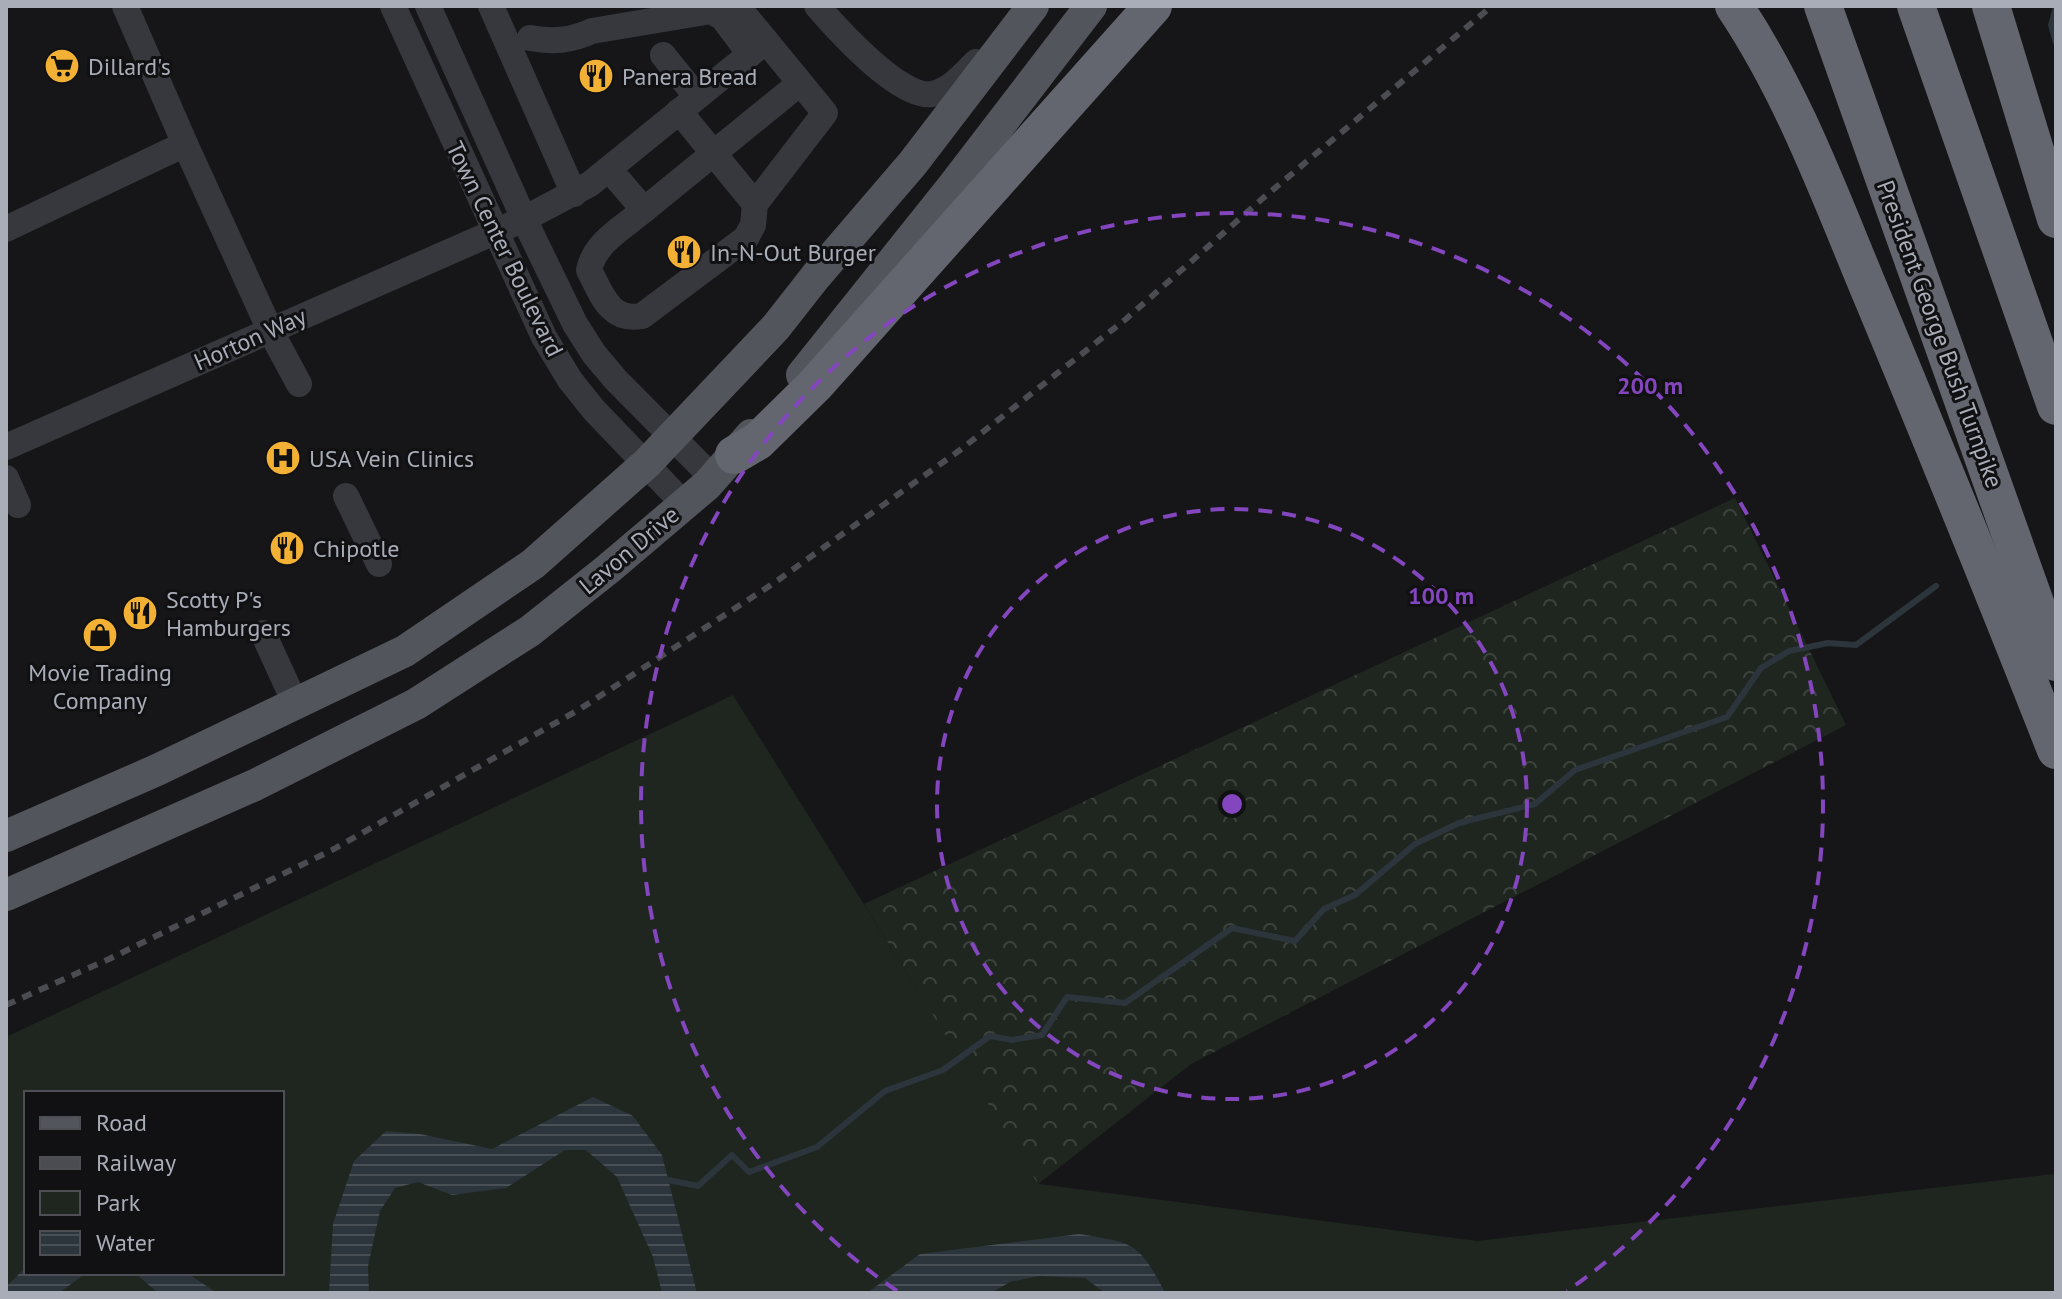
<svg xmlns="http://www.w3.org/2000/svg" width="2062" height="1299" viewBox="0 0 2062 1299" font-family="'PT Sans',sans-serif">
  <defs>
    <pattern id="forest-crowns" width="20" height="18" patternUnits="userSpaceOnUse" patternTransform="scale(2)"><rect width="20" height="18" fill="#1e261f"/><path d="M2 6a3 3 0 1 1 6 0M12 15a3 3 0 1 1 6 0" fill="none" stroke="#3c433d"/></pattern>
    <pattern id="water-rules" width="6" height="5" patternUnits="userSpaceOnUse" patternTransform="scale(2)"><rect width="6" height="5" fill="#2c353c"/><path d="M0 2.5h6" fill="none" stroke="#485056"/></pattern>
  </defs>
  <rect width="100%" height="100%" fill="#161618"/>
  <path fill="#1e261f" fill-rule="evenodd" d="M733,695L1039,1184L1477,1241L2053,1174L2056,1182V1293H6V1037ZM26,1093H282V1273H26Z"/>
  <polygon fill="url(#forest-crowns)" points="1735,498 1846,725 1191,1064 1038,1184 864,904"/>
  <g fill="url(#water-rules)">
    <polygon points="593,1097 633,1116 662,1155 697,1293 662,1293 653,1257 617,1177 586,1150 565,1150 506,1188 452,1195 418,1182 395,1188 380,1211 368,1266 369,1293 329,1293 333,1224 354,1161 386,1131 420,1134 492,1149"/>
    <path d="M1079,1234C1134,1243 1139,1242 1165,1293H1105L1085,1278L1039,1276L1010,1282L991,1293H867L920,1254Z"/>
    <polygon points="26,1267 26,1273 86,1273 59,1293 6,1293 6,1287"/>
    <polygon points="135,1273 187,1273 217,1293 158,1293"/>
  </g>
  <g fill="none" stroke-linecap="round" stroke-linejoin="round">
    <g stroke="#2c353c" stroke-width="6">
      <polyline points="2056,7 2051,25 2056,43"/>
      <polyline points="663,1179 698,1186 732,1155 749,1172 817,1147 885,1091 943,1070 990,1036 1012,1040 1042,1035 1067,997 1125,1003 1232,928 1295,941 1324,909 1355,895 1415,844 1459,823 1535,804 1575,770 1727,717 1761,668 1789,651 1828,643 1856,645 1936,586"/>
    </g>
    <g stroke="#37383d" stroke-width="26">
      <polyline points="125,6 185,144"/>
      <polyline points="393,6 544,337 570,380 594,410 684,504"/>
      <polyline points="428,6 524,219 575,324 594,354 616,380 713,478"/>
      <polyline points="491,6 574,194"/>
      <polyline points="737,6 766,41"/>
      <path d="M817,6C837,29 901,100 932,94C951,90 963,75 976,62"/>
      <path d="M530,38C553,42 570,41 592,31L711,11L722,17L750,54"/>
      <polyline points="663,55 697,97"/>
      <polyline points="679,111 755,204"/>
      <polyline points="609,169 644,210 800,83"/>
      <polyline points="6,229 185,144 270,330 299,384"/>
      <path d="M6,447L524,219L590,184L766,41L825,113L755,204L753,225L746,238L642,316C610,322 602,295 589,270C595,242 623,228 644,210"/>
      <polyline points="6,478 18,505"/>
      <polyline points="346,496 379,564"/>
      <polyline points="263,633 296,705"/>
    </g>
    <g stroke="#53555c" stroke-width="32">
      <polyline points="802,375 953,186 1091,6"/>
      <polyline points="6,836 157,770 405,651 533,564 647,463 776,327 816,276 913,163 1033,6"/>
      <polyline points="6,895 255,785 416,704 530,631 608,569 707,485 751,435"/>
    </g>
    <g stroke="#63666e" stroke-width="38">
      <path d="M1734,6C1795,97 1832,201 1874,301C1936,450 1997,600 2056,750"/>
      <polyline points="1823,6 2056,662"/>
      <polyline points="1916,6 2056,406"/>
      <polyline points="1991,6 2056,219"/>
      <polyline points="734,455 758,441 815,385 1153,6"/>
    </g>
    <polyline stroke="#4a4c52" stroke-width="6" stroke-dasharray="10 8" stroke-linecap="butt" points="6,1005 109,959 334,849 580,709 774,583 960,450 1126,319 1262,199 1492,6"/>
  </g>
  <g fill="none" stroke="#8446be" stroke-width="4" stroke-dasharray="14 10">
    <circle cx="1232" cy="804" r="295"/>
    <path d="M897 1291A591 591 0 1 1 1567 1291"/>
  </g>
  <defs>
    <symbol id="supermarket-disc" viewBox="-11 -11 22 22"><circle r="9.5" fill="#f2b134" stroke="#111113"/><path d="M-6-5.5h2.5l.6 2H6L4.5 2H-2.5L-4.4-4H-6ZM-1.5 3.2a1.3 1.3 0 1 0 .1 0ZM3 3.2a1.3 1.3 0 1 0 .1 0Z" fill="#111"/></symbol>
    <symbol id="restaurant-disc" viewBox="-11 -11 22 22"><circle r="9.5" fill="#f2b134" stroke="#111113"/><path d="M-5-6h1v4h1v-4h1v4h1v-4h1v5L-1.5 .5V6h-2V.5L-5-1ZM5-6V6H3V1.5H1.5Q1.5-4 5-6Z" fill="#111"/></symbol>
    <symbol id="hospital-disc" viewBox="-11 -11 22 22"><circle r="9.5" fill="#f2b134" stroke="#111113"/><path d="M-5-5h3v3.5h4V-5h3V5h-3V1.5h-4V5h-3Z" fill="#111"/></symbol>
    <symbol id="shop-disc" viewBox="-11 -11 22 22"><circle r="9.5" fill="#f2b134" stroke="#111113"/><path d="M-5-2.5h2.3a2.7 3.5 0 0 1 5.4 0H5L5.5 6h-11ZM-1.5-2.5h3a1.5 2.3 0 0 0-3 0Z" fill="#111"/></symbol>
  </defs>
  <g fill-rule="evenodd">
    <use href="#supermarket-disc" x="42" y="46" width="40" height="40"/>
    <use href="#restaurant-disc" x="576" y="56" width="40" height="40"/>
    <use href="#restaurant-disc" x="664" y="232" width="40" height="40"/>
    <use href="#hospital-disc" x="263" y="438" width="40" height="40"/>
    <use href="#restaurant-disc" x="267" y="528" width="40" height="40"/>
    <use href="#restaurant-disc" x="120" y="593" width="40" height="40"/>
    <use href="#shop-disc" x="80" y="615" width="40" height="40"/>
  </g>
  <g text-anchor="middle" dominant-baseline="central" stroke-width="6" stroke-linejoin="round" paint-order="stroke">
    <g font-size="24" fill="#a8adb8" stroke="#111113" text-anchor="start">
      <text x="88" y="66">Dillard's</text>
      <text x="622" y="76">Panera Bread</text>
      <text x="710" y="252">In-N-Out Burger</text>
      <text x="309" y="458">USA Vein Clinics</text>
      <text x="313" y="548">Chipotle</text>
      <text x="166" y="599">Scotty P's<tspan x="166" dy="28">Hamburgers</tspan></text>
      <text x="100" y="672" text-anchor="middle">Movie Trading<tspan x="100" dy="28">Company</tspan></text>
    </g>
    <g font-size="24" fill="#a8adb8" stroke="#111113">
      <text transform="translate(505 249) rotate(64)">Town Center Boulevard</text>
      <text transform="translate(1940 334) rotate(70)">President George Bush Turnpike</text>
      <text transform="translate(250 339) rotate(-24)">Horton Way</text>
      <text transform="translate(629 550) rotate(-40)">Lavon Drive</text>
    </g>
  </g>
  <circle cx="1232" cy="804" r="12" fill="#8446be" stroke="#111113" stroke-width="4"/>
  <g font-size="24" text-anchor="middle" font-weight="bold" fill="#8446be" stroke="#111113" stroke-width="6" stroke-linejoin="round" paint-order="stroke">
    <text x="1650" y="394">200 m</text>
    <text x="1441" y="604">100 m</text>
  </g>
  <rect width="2062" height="1299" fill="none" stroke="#a8adb8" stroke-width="16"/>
  <rect x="24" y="1091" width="260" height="184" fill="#111113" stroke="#4d4f55" stroke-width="2"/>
  <rect x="40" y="1117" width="40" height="12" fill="#53555c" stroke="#4d4f55" stroke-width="2"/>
  <text x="96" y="1131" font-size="24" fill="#a8adb8">Road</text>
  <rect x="40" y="1157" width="40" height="12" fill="#4a4c52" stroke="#4d4f55" stroke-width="2"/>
  <text x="96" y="1171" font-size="24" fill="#a8adb8">Railway</text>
  <rect x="40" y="1191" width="40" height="24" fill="#1e261f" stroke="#4d4f55" stroke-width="2"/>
  <text x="96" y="1211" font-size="24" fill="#a8adb8">Park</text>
  <rect x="40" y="1231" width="40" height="24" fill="url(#water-rules)" stroke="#4d4f55" stroke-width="2"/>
  <text x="96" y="1251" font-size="24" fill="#a8adb8">Water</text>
</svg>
